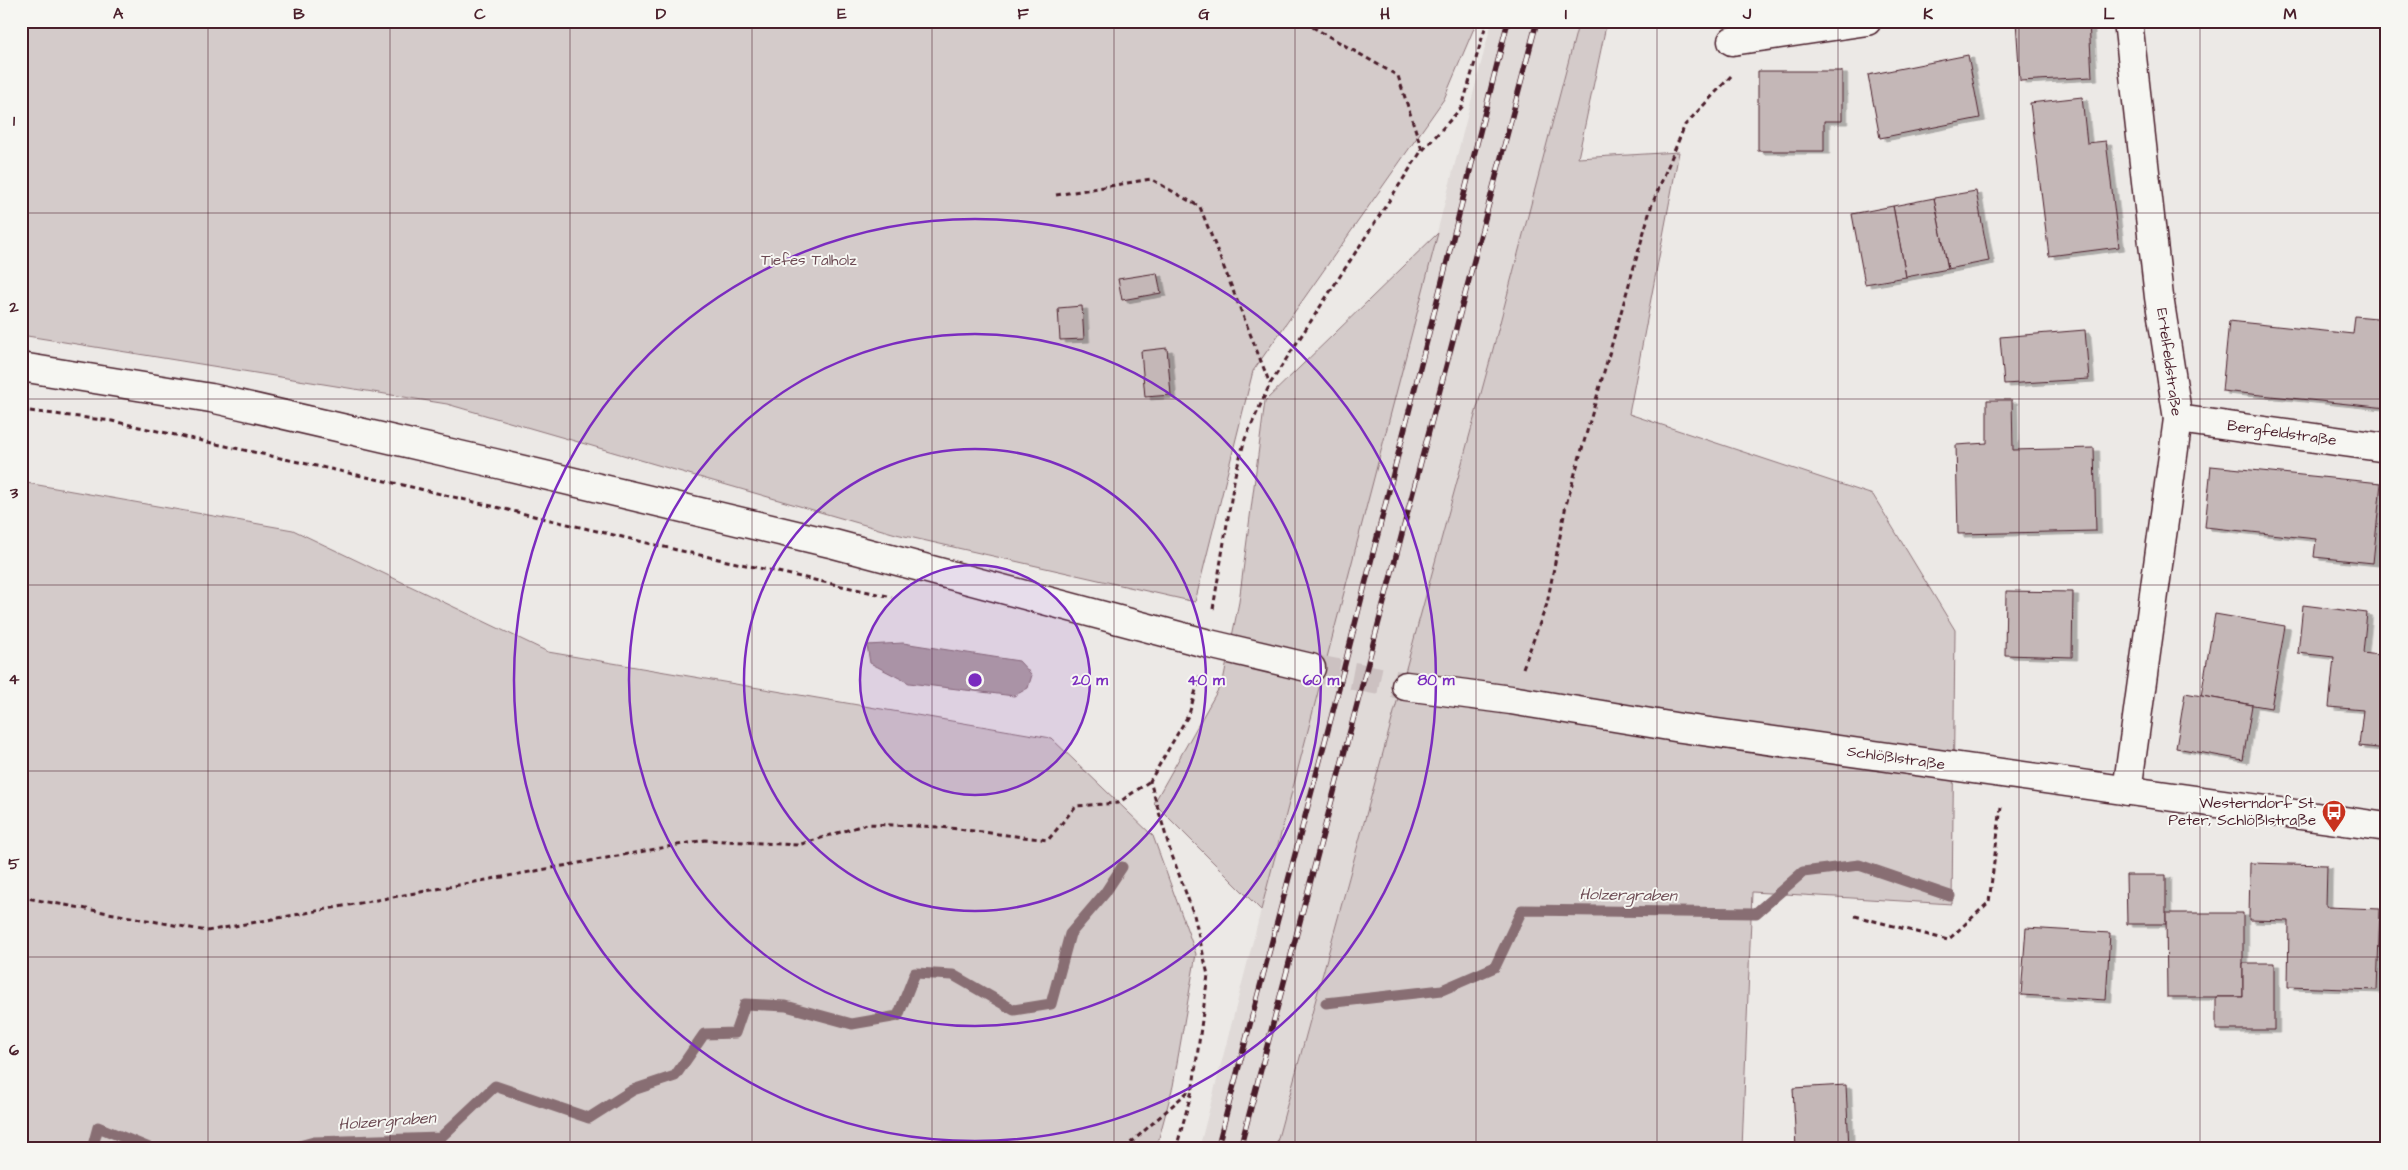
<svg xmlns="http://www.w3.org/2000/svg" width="2408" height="1170" viewBox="0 0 2408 1170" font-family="'Architects Daughter',sans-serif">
  <defs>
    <filter id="shadow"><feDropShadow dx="5.5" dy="3" stdDeviation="0" flood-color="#0004"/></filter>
  </defs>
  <rect width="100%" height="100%" fill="#ece9e6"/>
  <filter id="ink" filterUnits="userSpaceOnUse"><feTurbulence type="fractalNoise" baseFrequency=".02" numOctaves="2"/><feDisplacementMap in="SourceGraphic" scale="10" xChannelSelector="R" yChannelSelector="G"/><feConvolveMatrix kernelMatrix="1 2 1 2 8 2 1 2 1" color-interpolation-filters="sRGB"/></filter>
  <g filter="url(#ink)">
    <polygon fill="#e0dad8" points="1492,21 1579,21 1492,353 1275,1149 1199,1149"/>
    <g fill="#d4cbca" stroke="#8f757a">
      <polygon points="21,21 1477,21 1444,99 1253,371 1195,602 896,534 447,404 21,335"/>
      <polygon points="1579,21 1607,21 1578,158 1679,152 1629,414 1873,495 1955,630 1952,904 1752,892 1742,1149 1275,1149 1492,353"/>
      <polygon points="1438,233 1261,910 1154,803 1223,681 1239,602 1265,401"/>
      <polygon points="21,482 293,530 548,652 1051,738 1153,836 1196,954 1173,1086 1156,1149 21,1149"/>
    </g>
    <polygon fill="#b1a2a3" stroke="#886e73" points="903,643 1019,661 1032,675 1028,688 1014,696 909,683 870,663 867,645"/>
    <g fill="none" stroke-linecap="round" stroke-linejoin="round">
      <g stroke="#886e73" stroke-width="11">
        <polyline points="1326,1003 1442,990 1495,967 1522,910 1756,913 1803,872 1859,865 1950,896"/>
        <polyline points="92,1149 98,1127 152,1149"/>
        <polyline points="288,1149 314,1142 440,1138 495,1086 589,1118 633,1090 675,1076 704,1034 735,1033 745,1004 786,1006 852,1024 898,1016 915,973 953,975 1014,1010 1051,1004 1070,934 1105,893 1122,867"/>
      </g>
    </g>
    <g fill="#c4b7b7" stroke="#4a1f2b" filter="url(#shadow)">
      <polygon points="2016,21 2089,21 2092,77 2020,81"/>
      <polygon points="1968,55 1980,118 1880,138 1868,75"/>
      <polygon points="1758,71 1842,71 1842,121 1824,121 1824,151 1758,151"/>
      <polygon points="2082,97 2087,143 2106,141 2119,247 2049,256 2030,103"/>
      <polygon points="1976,191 1989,261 1948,269 1934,198"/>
      <polygon points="1934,198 1948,269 1906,277 1893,206"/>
      <polygon points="1893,206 1906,277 1865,284 1852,214"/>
      <polygon points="1157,273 1161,293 1122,300 1118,279"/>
      <polygon points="1082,306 1084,339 1060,340 1058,308"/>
      <polygon points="2355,316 2387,319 2387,408 2222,391 2229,321 2353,334"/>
      <polygon points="2085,330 2089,379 2004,384 2000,337"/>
      <polygon points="1167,348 1171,395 1145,397 1141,351"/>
      <polygon points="1987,400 2012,400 2013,450 2094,448 2096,531 1958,534 1956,445 1987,443"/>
      <polygon points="2211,466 2381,483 2373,563 2314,557 2316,539 2205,527"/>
      <polygon points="2006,591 2073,592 2072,657 2005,655"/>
      <polygon points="2303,605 2367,613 2363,653 2387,656 2387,749 2359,746 2363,710 2329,707 2334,657 2298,653"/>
      <polygon points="2215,614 2285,626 2271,708 2201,696"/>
      <polygon points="2185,693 2252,705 2243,760 2176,748"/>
      <polygon points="2250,863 2327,865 2326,907 2380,909 2377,990 2288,987 2289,921 2249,920"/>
      <polygon points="2126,875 2166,875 2166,924 2127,924"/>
      <polygon points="2166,913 2243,913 2243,997 2167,997"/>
      <polygon points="2026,928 2110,933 2106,1000 2021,995"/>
      <polygon points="2243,963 2274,963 2274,1030 2216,1030 2216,997 2243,997"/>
      <polygon points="1846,1085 1849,1149 1796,1149 1793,1088"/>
    </g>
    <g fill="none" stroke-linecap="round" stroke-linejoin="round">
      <polyline stroke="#ccc1c1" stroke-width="28" stroke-dasharray="28 14" stroke-linecap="butt" points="1311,668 1406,686"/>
      <defs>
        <g id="street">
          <polyline points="1732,41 1867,21"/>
          <polyline points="2178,419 2387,448"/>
          <polyline points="2127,791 2178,419 2159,297 2128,21"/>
        </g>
        <g id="secondary">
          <polyline points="21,367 211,398 494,463 834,544 1209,644 1311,668"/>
          <polyline points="1406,686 1511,700 1681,728 2387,827"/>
        </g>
      </defs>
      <use href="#street" stroke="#4a1f2b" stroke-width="31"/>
      <use href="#secondary" stroke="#4a1f2b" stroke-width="31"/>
      <g stroke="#4a1f2b" stroke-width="3" stroke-dasharray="5 4" stroke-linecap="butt">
        <polyline points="1423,150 1462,107 1487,21"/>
        <polyline points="1056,195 1151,179 1200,207 1270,384"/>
        <polyline points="21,410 112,421 403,485 677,550 892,597"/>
        <polyline points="1213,609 1235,475 1245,439 1270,384 1422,150 1398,76 1302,21"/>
        <polyline points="1523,668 1547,604 1566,505 1651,207 1685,125 1732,75"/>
        <polyline points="21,897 207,931 705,840 798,845 867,824 941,827 1048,840 1076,806 1118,803 1150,781"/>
        <polyline points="1855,916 1948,940 1989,902 2001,807"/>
        <polyline points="1124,1149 1193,1087"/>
        <polyline points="1176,1149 1193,1087 1208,975 1194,915 1170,850 1150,781 1189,714 1200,676"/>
      </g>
      <use href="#street" stroke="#f6f6f2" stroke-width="28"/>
      <use href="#secondary" stroke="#f6f6f2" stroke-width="28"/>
      <defs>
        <g id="rail">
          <polyline points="1217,1149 1333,711 1508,21"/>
          <polyline points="1240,1149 1537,21"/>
        </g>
      </defs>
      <use href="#rail" stroke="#4a1f2b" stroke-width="5.5"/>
      <use href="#rail" stroke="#f6f6f2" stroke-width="4" stroke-dasharray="11" stroke-linecap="butt"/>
    </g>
  </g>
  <path fill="none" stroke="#4a1f2b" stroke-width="1" stroke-opacity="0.55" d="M208,21V1149M390,21V1149M570,21V1149M752,21V1149M932,21V1149M1114,21V1149M1295,21V1149M1476,21V1149M1657,21V1149M1838,21V1149M2019,21V1149M2200,21V1149M21,213H2387M21,399H2387M21,585H2387M21,771H2387M21,957H2387"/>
  <circle cx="975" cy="680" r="115" fill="#7b2cbf" fill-opacity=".12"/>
  <g fill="none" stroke="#7b2cbf" stroke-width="2.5">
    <circle cx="975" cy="680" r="115"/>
    <circle cx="975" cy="680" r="231"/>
    <circle cx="975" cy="680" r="346"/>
    <circle cx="975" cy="680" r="461"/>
  </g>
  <defs>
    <symbol id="bus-pin" viewBox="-11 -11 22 30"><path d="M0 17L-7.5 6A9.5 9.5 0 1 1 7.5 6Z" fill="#c8321e" stroke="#f6f6f2"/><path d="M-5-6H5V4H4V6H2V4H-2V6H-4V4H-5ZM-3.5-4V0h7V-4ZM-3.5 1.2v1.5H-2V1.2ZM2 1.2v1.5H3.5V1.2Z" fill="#fff"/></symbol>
  </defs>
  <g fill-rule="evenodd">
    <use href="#bus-pin" x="2320" y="798" width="28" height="38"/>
  </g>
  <g text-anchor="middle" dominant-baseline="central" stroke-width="4" stroke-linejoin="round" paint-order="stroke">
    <g font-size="15" fill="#6c4a53" stroke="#f6f6f2">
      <text x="809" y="260">Tiefes Talholz</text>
    </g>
    <g font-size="15" fill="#4a1f2b" stroke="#f6f6f2">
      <text transform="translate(2169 362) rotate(82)">Ertelfeldstraße</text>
      <text transform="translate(2282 433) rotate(8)">Bergfeldstraße</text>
      <text transform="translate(1896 758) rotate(8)">Schlößlstraße</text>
    </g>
    <g font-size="15" fill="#4a1f2b" stroke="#f6f6f2" text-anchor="end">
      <text x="2316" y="803">Westerndorf St.<tspan x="2316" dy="17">Peter, Schlößlstraße</tspan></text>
    </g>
    <g font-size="16" font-style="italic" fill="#6e4d55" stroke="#f6f6f2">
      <text transform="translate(1628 895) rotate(1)">Holzergraben</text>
      <text transform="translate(387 1121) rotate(-4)">Holzergraben</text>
    </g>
  </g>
  <circle cx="975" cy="680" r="8" fill="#7b2cbf" stroke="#f6f6f2" stroke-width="2.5"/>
  <g font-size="15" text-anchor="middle" font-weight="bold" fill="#7b2cbf" stroke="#f6f6f2" stroke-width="4" stroke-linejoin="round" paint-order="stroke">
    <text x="1090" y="685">20 m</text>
    <text x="1206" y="685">40 m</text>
    <text x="1321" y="685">60 m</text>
    <text x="1436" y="685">80 m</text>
  </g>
  <rect width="2408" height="1170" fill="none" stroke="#f6f6f2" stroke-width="55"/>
  <rect x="28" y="28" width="2352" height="1114" fill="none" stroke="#4a1f2b" stroke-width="2"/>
  <g font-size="16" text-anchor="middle" font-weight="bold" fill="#4a1f2b">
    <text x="118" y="19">A</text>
    <text x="299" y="19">B</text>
    <text x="480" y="19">C</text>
    <text x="661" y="19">D</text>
    <text x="842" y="19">E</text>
    <text x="1023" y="19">F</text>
    <text x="1204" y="19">G</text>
    <text x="1385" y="19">H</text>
    <text x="1566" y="19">I</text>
    <text x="1747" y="19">J</text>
    <text x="1928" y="19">K</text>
    <text x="2109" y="19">L</text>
    <text x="2290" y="19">M</text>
    <text x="14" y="126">1</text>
    <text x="14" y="312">2</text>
    <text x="14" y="498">3</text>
    <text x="14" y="684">4</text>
    <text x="14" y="869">5</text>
    <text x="14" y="1055">6</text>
  </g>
</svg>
